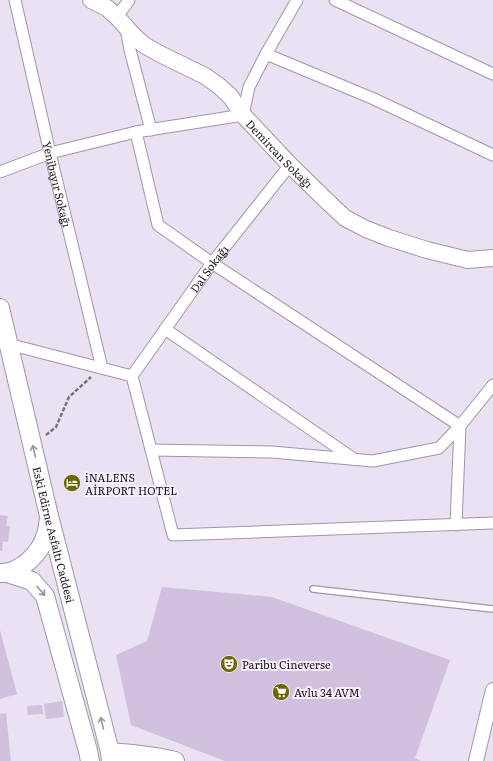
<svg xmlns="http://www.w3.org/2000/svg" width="493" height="761" viewBox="0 0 493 761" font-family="Literata,serif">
  <rect width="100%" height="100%" fill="#eae1f3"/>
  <g fill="#d1c1df">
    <polygon points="0,515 8,516 6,526 10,526 8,542 3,541 2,551 0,551"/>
    <polygon points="162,587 272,597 450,660 415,758 421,761 225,761 131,725 116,655 147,641"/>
    <polygon points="0,630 17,694 0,699"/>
    <polygon points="62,701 64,717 46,719 44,704"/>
    <polygon points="42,705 43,714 28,715 27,706"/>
    <polygon points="6,713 11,761 0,761 0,714"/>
  </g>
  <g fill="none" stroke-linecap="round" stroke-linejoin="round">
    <defs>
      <polyline id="service" points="313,589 493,609"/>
      <g id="minor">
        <path id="s1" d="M15,0L50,153L102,368"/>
        <polyline points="335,0 493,74"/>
        <polyline points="117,17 129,0"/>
        <polyline points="126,28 130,50 151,130"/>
        <polyline points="266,54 374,99 493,155"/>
        <polyline points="136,132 158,225 212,263 460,426 456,525"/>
        <polyline points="0,172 50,153 136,132 243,115 249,87 266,54 297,0"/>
        <polyline points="165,329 354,459"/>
        <polyline points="8,344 132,376 173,535 493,523"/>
        <path id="s2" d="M132,376L212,263L290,165"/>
        <polyline points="151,450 272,452 373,461 439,448 460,426 493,385"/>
      </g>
      <polyline id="tertiary" points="476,761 493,690"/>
      <g id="secondary">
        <path id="s3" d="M91,0L107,8L117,17L135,37L144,45L162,55L205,76L219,86L230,96L243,115L290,165L329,203L345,218L366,229L389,238L427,250L468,260L493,258"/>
      </g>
      <g id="primary">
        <path id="s4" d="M0,308L49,516L110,752L111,761"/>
        <path d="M1,573C21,573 41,553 46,534C48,529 48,523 49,518"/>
        <polyline points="7,573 32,581 45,596 88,751 90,761"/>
        <path d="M110,752C132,754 154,755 175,761"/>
      </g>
    </defs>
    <use href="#service" stroke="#9f96a7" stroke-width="8"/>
    <use href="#minor" stroke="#9f96a7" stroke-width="13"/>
    <use href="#tertiary" stroke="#9f96a7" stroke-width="16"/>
    <use href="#secondary" stroke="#9f96a7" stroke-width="18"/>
    <use href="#primary" stroke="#9f96a7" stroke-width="20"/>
    <polyline stroke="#78737e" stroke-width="2.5" stroke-dasharray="4 2" stroke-linecap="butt" points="46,435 56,427 69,397 91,377"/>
    <use href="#service" stroke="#fff" stroke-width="5.5"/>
    <use href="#minor" stroke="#fff" stroke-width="11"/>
    <use href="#tertiary" stroke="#fff" stroke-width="14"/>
    <use href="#secondary" stroke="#fff" stroke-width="16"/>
    <use href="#primary" stroke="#fff" stroke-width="18"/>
  </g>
  <defs><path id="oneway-shaft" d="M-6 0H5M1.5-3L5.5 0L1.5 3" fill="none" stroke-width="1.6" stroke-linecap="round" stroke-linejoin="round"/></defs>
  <g stroke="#989699">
    <use href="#oneway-shaft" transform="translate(34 451) rotate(-103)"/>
    <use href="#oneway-shaft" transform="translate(41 591) rotate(49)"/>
    <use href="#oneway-shaft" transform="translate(102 723) rotate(-104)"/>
  </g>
  <defs>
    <symbol id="hotel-disc" viewBox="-11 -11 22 22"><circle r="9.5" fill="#6a6700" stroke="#f7effe"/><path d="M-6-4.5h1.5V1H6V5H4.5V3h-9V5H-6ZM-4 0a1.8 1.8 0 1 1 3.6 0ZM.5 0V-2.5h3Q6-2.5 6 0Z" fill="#fff"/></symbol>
    <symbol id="theatre-disc" viewBox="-11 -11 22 22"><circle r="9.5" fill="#6a6700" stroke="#f7effe"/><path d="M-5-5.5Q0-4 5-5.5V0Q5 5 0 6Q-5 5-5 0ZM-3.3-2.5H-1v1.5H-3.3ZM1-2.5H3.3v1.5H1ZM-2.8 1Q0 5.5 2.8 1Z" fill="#fff"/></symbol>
    <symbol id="supermarket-disc" viewBox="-11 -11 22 22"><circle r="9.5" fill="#6a6700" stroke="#f7effe"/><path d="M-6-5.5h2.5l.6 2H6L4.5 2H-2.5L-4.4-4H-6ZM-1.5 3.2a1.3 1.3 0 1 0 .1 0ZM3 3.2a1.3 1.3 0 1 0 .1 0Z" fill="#fff"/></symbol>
  </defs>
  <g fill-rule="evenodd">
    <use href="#hotel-disc" x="62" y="473" width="20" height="20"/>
    <use href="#theatre-disc" x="219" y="654" width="20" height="20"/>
    <use href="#supermarket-disc" x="271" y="682" width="20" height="20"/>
  </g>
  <g text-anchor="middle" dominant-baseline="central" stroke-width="4" stroke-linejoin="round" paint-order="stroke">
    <g font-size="11" fill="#19161c" stroke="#f7effe">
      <text stroke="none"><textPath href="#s3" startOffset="247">Demircan Sokağı</textPath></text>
      <text stroke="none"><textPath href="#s1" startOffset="189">Yenibayır Sokağı</textPath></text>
      <text stroke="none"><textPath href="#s2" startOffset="132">Dal Sokağı</textPath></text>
      <text stroke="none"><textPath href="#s4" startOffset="233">Eski Edirne Asfaltı Caddesi</textPath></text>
    </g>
    <g font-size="11" fill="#19161c" stroke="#f7effe" text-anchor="start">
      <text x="85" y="477">iNALENS<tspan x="85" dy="13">AİRPORT HOTEL</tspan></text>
      <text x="242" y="664">Paribu Cineverse</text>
      <text x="294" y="692">Avlu 34 AVM</text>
    </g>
  </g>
</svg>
